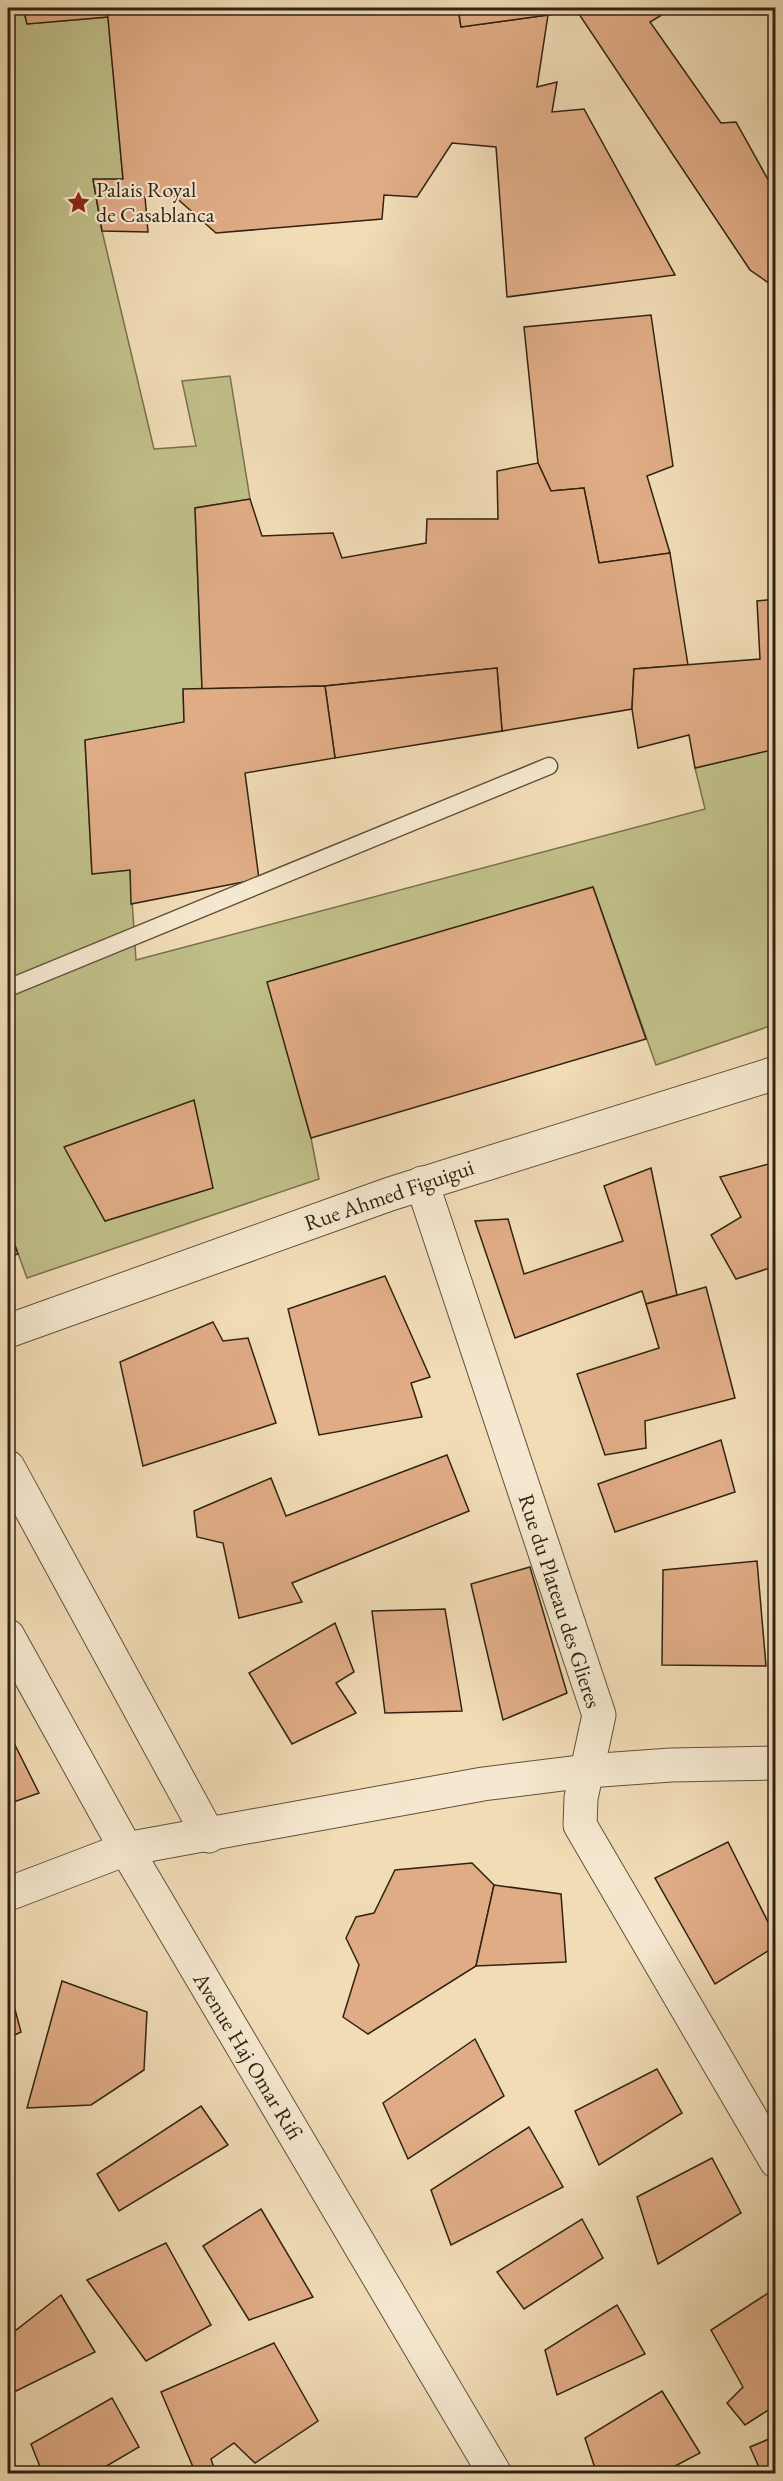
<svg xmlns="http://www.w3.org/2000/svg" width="783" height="2481" viewBox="0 0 783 2481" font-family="'EB Garamond',serif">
  <rect width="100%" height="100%" fill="#f1dcb6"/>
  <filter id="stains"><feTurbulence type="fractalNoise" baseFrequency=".00333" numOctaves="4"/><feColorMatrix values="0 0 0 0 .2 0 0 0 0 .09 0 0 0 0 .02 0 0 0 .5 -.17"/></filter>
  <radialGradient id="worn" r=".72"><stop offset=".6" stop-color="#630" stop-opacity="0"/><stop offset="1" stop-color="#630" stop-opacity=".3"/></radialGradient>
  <polygon fill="#c0bf89" stroke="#78714e" stroke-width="1.5" points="8,8 23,8 27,24 108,17 123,179 93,180 102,231 154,449 196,446 182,381 230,376 250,499 195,508 202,689 183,690 184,722 85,740 92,874 130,870 136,960 705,809 695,768 775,749 776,1024 656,1065 593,887 268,982 311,1138 319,1179 27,1278 8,1226"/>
  <g fill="#e0ac86" stroke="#302312" stroke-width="1.5">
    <polygon points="23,8 107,8 108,17 27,24"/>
    <polygon points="107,8 458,8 461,27 548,15 537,87 557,82 552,112 584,109 675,275 507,297 496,147 452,143 417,197 384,195 382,219 216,233 173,195 145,197 148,232 102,231 93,179 123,179"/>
    <polygon points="458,8 660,8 665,13 650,22 721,123 736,122 776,194 776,288 750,270 577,11 461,27"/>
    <polygon points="651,315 673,466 647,476 670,553 599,563 584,488 551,491 538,463 524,327"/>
    <polygon points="538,463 551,491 584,488 599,563 670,553 688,665 634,669 632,709 502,731 497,668 325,686 202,689 195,508 250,499 262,536 333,533 342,558 426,543 427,519 498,519 497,471"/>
    <polygon points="776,599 776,749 695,768 689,735 638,748 632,709 634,669 760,659 757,601"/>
    <polygon points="497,668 502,731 335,758 325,686"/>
    <polygon points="325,686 335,758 245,773 259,879 131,904 130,870 92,874 85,740 184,722 183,689"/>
    <polygon points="593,887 646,1039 311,1138 267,982"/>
    <polygon points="194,1100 213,1188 105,1221 64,1147"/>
    <polygon points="776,1162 776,1266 736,1279 711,1235 741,1217 720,1177"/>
    <polygon points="651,1168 677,1295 646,1304 642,1291 515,1338 475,1221 508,1219 524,1274 623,1241 604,1186"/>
    <polygon points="8,1226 18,1254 8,1257"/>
    <polygon points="385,1276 430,1377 411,1383 422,1417 319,1435 288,1309"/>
    <polygon points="706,1287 735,1398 645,1421 646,1448 605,1455 577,1374 659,1348 646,1304"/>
    <polygon points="213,1322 223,1341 248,1338 276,1423 143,1466 120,1362"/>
    <polygon points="721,1440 735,1492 615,1532 598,1484"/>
    <polygon points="447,1455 469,1511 292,1583 302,1602 239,1618 223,1543 197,1537 194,1511 271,1478 286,1516"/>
    <polygon points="757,1561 766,1666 662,1665 663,1570"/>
    <polygon points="530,1567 567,1693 503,1720 471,1584"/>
    <polygon points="445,1609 462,1711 385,1713 372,1611"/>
    <polygon points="335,1623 354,1672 336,1683 356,1713 292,1744 249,1673"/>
    <polygon points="8,1731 39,1793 8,1804"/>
    <polygon points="728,1842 776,1938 776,1946 715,1984 655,1878"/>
    <polygon points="472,1863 494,1885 476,1966 368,2034 343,2017 359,1965 346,1938 356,1917 374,1913 395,1870"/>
    <polygon points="494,1885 561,1894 566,1962 476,1966"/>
    <polygon points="62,1981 147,2012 144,2070 91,2105 27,2108"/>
    <polygon points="8,1983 21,2032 8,2038"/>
    <polygon points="475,2039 504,2096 408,2159 383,2103"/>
    <polygon points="657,2069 682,2113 599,2165 575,2111"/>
    <polygon points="201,2106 228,2145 119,2211 97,2174"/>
    <polygon points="529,2127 563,2187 451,2245 431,2190"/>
    <polygon points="712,2158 741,2213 658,2264 637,2197"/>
    <polygon points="261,2209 313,2297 249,2320 203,2246"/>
    <polygon points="582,2219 603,2258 524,2309 497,2272"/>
    <polygon points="166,2243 211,2325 146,2361 87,2280"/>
    <polygon points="776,2288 776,2405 745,2425 727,2403 743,2387 711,2330"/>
    <polygon points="61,2295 95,2352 8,2395 8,2328 11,2334"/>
    <polygon points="617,2305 645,2354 557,2395 545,2350"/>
    <polygon points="274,2343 318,2421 255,2463 234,2443 211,2459 216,2474 196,2474 161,2392"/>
    <polygon points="662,2391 700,2453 660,2474 597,2474 585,2438"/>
    <polygon points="112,2398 139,2447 93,2474 43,2474 31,2444"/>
    <polygon points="776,2436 776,2474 762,2474 750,2447"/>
  </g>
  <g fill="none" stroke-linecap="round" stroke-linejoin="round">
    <defs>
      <polyline id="service" points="8,988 549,766"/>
      <g id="minor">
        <polyline points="422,1183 599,1715 581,1798 580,1825 776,2161"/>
        <polyline points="8,1331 390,1194 776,1073"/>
        <polyline points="8,1467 209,1836"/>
      </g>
      <g id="tertiary">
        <polyline points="8,1636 126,1849 495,2474"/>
        <polyline points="8,1894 126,1849 483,1784 587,1771 671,1765 776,1763"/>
      </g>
    </defs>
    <use href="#service" stroke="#60513b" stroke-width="19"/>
    <use href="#minor" stroke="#60513b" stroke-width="35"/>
    <use href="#tertiary" stroke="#60513b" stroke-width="35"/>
    <use href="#service" stroke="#f6e8d0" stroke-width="16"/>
    <use href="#minor" stroke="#f6e8d0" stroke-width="33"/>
    <use href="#tertiary" stroke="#f6e8d0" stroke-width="33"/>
  </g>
  <defs>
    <symbol id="sight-bare" viewBox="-9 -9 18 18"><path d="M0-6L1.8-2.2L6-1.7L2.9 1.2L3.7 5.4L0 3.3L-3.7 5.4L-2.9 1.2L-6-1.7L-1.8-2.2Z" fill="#8f2418" stroke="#f6e8d0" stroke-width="2.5" paint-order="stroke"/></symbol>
  </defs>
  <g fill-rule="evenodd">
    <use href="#sight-bare" x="62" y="186" width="33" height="33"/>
  </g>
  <g text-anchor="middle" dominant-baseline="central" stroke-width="4.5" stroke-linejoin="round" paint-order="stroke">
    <g font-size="22" fill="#302312" stroke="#f6e8d0" text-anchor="start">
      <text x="96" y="189">Palais Royal<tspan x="96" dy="25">de Casablanca</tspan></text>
    </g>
    <g font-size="22" fill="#302312" stroke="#f6e8d0">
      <text transform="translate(389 1195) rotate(-19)">Rue Ahmed Figuigui</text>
      <text transform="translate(560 1601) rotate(72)">Rue du Plateau des Glieres</text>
      <text transform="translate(248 2056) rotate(59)">Avenue Haj Omar Rifi</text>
    </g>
  </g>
  <rect width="783" height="2481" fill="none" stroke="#f1dcb6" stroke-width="30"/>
  <rect x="9" y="9" width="765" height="2463" fill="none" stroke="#302312" stroke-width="3"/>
  <rect x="15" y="15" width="753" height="2451" fill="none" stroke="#302312" stroke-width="1.5"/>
  <rect width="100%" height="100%" filter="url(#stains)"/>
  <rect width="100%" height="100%" fill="url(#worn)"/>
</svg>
